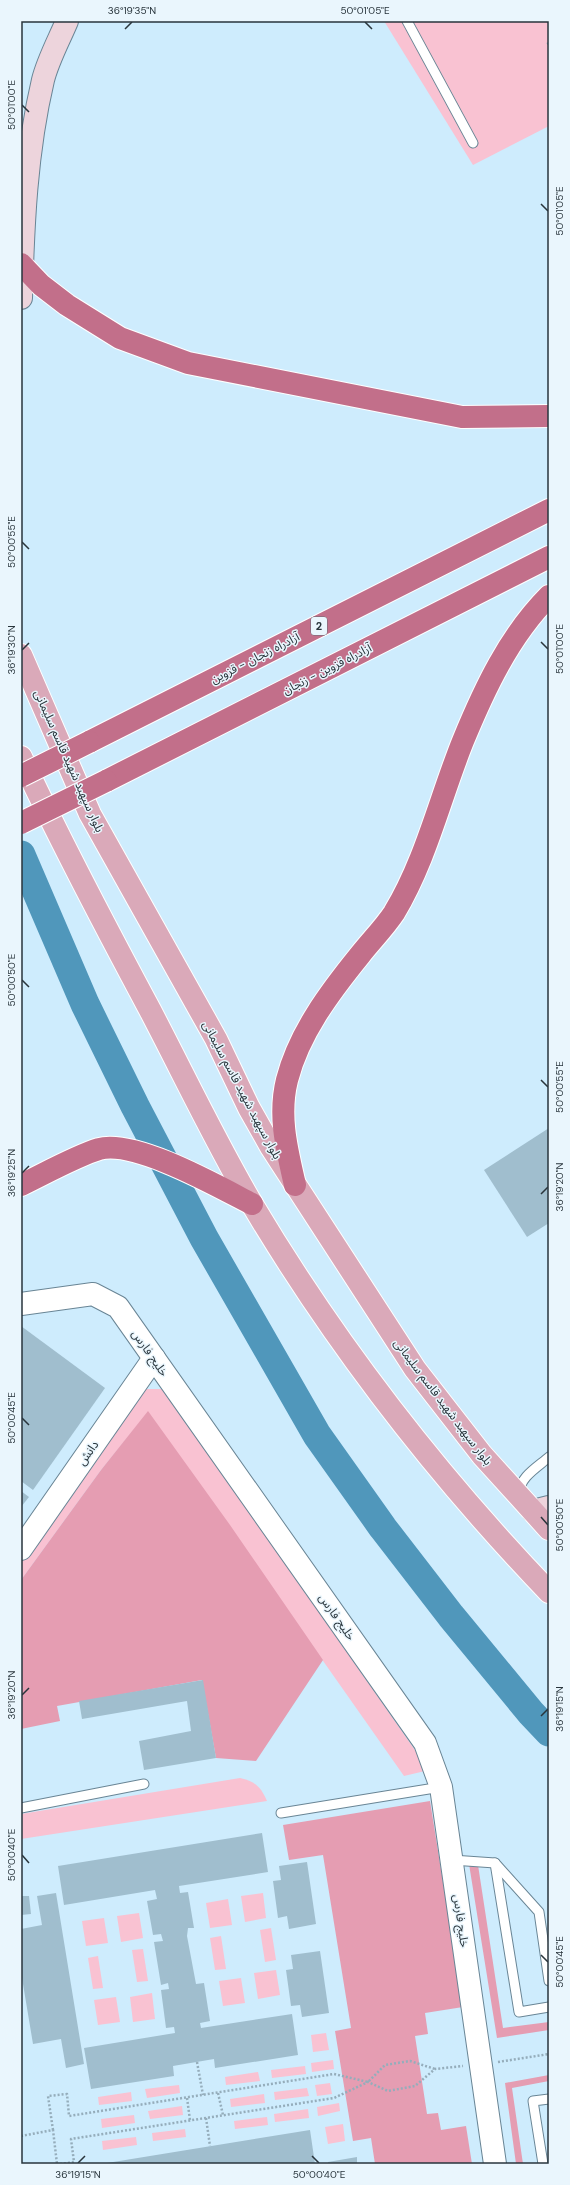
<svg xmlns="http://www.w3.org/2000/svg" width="570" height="2185" viewBox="0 0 570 2185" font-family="'DM Sans','Noto Sans Arabic',sans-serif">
  <rect width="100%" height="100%" fill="#ceecfd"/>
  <g fill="#f9c2d2">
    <polygon points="384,21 549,21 549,126 473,165"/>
    <polygon points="138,1389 164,1389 417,1753 425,1771 404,1776 148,1412 101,1470 21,1580 21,1556"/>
    <path d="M240,1778C255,1781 261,1787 267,1801L21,1839V1814Z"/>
    <polygon points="263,1893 266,1918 245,1922 241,1896"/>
    <polygon points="228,1899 232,1925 210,1928 206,1903"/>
    <polygon points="139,1913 143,1938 121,1942 117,1916"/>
    <polygon points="104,1918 108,1943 86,1946 82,1921"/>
    <polygon points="271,1928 276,1960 265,1962 260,1930"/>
    <polygon points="221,1936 226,1969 215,1970 210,1938"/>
    <polygon points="143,1949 148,1981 137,1982 132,1950"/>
    <polygon points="98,1956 103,1988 93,1989 88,1958"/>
    <polygon points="276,1970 280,1995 258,1999 254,1973"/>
    <polygon points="241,1978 245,2003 223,2006 219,1981"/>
    <polygon points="152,1993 155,2019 133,2022 130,1997"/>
    <polygon points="116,1997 120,2022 98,2025 94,2000"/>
    <polygon points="326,2033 329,2050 313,2052 311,2035"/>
    <polygon points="333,2060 334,2069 312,2072 311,2063"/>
    <polygon points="305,2066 306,2074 272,2078 271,2070"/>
    <polygon points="258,2072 260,2081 226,2085 225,2077"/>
    <polygon points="330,2083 332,2094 317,2096 315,2085"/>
    <polygon points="179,2085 180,2093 147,2098 145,2089"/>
    <polygon points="307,2088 309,2096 275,2100 274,2092"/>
    <polygon points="131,2092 132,2101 99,2105 98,2097"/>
    <polygon points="264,2094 265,2103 231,2107 230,2099"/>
    <polygon points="339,2103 340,2111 318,2116 317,2107"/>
    <polygon points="182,2106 183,2115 150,2119 148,2111"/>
    <polygon points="308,2109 309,2118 275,2122 274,2114"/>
    <polygon points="134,2115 135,2123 102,2128 101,2119"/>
    <polygon points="267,2117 268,2125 235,2129 234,2121"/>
    <polygon points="343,2124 345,2141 328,2144 325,2127"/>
    <polygon points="185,2129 186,2137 153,2141 152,2133"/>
    <polygon points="136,2137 137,2145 103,2150 102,2141"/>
  </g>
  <g fill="#e59db2">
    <polygon points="148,1411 230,1525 323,1660 256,1761 216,1758 202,1680 57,1706 60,1721 21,1729 21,1580 101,1470"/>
    <polygon points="430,1801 463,2007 425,2013 428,2034 415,2036 427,2114 438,2113 441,2130 466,2126 472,2164 375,2164 371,2138 353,2141 335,2031 351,2028 323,1855 289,1860 283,1825"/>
    <polygon points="469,1864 478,1865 503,2028 549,2022 549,2030 497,2038"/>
    <polygon points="549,2075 549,2081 512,2088 523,2164 516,2164 505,2083"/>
  </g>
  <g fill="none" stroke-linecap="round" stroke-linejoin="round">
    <polyline stroke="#5097bb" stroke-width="29" points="21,855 85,1004 135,1106 204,1238 317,1435 383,1528 451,1616 531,1713 549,1732"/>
  </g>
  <g fill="#a0bece">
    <polygon points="549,1128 549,1223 527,1237 484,1170"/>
    <polygon points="21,1326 105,1388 33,1490 21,1481"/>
    <polygon points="21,1491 29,1497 21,1507"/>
    <polygon points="203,1680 216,1758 144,1770 139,1741 191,1731 187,1701 82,1719 79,1701"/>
    <polygon points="262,1833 268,1872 179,1886 180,1893 188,1892 194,1928 188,1928 187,1936 196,1984 204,1983 210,2021 200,2023 201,2028 292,2014 298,2055 215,2068 214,2059 173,2066 174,2076 91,2089 84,2048 175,2033 174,2027 166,2028 161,1990 169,1989 168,1983 161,1985 154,1942 163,1941 161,1934 153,1935 147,1901 157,1899 155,1890 64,1905 58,1866"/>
    <polygon points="307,1862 316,1924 289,1929 287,1916 278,1918 273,1881 281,1880 279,1866"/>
    <polygon points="56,1893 84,2064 66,2068 61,2039 33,2044 21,1972 21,1929 42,1925 37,1896"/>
    <polygon points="21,1896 29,1896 31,1914 21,1915"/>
    <polygon points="320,1951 329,2013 302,2017 300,2005 291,2006 286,1970 293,1969 291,1955"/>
    <polygon points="310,2130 315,2164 107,2164 107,2163"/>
    <polygon points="357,2157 357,2164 328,2164 328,2162"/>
  </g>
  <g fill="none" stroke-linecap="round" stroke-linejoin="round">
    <defs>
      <g id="service">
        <polyline points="407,21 473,143"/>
        <path d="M520,1493C518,1478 539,1466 549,1457"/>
        <polyline points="21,1808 144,1784"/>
        <polyline points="281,1813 441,1787"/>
        <polyline points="452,1860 495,1863 539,1912 549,1981"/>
        <polyline points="495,1863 519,2012 549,2007"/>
        <polyline points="543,2164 533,2101 549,2099"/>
      </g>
      <g id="tertiary">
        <polyline points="21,1304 93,1294 118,1307 425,1743 441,1787 495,2164"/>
        <polyline points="21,1549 154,1358"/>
      </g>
      <g id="secondary">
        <path d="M21,298C23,225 26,152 43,80C48,60 59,40 67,21"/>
        <polyline points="533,1511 549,1507"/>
      </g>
      <g id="primary">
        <polyline points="21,655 90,814 216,1039 249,1108 271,1147 415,1369 482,1455 549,1529"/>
        <path d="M21,757C61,843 105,926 150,1010C184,1075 215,1141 252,1204C336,1345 436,1474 549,1592"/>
      </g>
      <g id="motorway">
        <polyline points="21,264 41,285 67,305 120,338 188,363 462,417 549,416"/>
        <polyline points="89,742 549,510"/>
        <polyline points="106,781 549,557"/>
        <path d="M21,1185C44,1174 76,1156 99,1149C135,1139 219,1187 252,1204"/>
        <path d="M295,1185C287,1150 278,1116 287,1080C299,1033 330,992 360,955C371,941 384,928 394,913C426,860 440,798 463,741C484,690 509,636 549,596"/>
      </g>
    </defs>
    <use href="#service" stroke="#698595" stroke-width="11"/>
    <use href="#tertiary" stroke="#698595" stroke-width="24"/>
    <use href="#secondary" stroke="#698595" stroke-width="24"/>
    <use href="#primary" stroke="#fff" stroke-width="24"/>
    <use href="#motorway" stroke="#fff" stroke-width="24"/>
    <g stroke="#95adbb" stroke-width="2.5" stroke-dasharray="2 2" stroke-linecap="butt">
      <polyline points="547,44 549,43"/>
      <polyline points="197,2062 203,2095"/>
      <polyline points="498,2062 549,2054"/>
      <polyline points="218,2093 223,2115"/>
      <polyline points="187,2098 190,2120"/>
      <polyline points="206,2118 210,2146"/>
      <polyline points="53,2130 48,2096 67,2094 69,2116 334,2074 368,2082 385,2065 410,2061 435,2069"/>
      <polyline points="21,2136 53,2130 57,2164"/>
      <polyline points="60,2164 74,2162 71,2139 334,2098 368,2082 388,2091 415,2086 435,2069 463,2066"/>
    </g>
    <use href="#service" stroke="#fff" stroke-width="9"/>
    <use href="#tertiary" stroke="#fff" stroke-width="22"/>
    <use href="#secondary" stroke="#edd4dc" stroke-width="22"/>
    <use href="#primary" stroke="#daa9b9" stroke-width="22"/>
    <use href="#motorway" stroke="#c26f8a" stroke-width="22"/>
    <defs>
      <g id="motorway-bridge">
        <polyline points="21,776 89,742"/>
        <polyline points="21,823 106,781"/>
      </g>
    </defs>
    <use href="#motorway-bridge" stroke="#fff" stroke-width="24" stroke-linecap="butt"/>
    <use href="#motorway-bridge" stroke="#c26f8a" stroke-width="22"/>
  </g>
  <path fill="none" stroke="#29353c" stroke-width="1.5" d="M365,22L372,29M125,29L132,22M22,105L29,112M541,204L548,211M22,542L29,549M541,642L548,649M22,650L29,643M22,980L29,987M541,1080L548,1087M22,1173L29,1166M541,1194L548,1187M22,1418L29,1425M541,1517L548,1525M22,1695L29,1688M541,1716L548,1709M22,1855L29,1863M541,1955L548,1962M312,2156L319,2163M78,2163L85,2156"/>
  <g text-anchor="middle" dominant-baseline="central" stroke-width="3" stroke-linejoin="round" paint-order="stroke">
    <rect fill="#eaf6fd" stroke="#636f76" stroke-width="1" x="311" y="617" width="16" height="18" rx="3"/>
    <g font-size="11" font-weight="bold" fill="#29353c">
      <text x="319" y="626">2</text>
    </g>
    <g font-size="12" fill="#29353c" stroke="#eaf6fd">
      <text transform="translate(255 658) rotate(-27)">آزادراه زنجان - قزوین</text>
      <text transform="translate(327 669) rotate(-27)">آزادراه قزوین - زنجان</text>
      <text transform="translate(69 761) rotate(66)">بلوار سپهبد شهید قاسم سلیمانی</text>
      <text transform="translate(242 1090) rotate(62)">بلوار سپهبد شهید قاسم سلیمانی</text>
      <text transform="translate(150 1353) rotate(55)">خلیج فارس</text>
      <text transform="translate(443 1402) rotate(53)">بلوار سپهبد شهید قاسم سلیمانی</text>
      <text transform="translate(88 1453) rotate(-55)">دانش</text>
      <text transform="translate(337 1617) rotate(55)">خلیج فارس</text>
      <text transform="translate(461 1921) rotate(82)">خلیج فارس</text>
    </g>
  </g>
  <rect width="570" height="2185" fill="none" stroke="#eaf6fd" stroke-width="44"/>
  <rect x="22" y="22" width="526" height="2141" fill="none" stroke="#29353c" stroke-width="1.5"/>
  <g font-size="10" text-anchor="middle" fill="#29353c">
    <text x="132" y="14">36°19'35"N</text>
    <text x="365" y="14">50°01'05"E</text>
    <text transform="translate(11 105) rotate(-90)" y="4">50°01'00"E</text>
    <text transform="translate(559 211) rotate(-90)" y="4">50°01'05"E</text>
    <text transform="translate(11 542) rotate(-90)" y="4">50°00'55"E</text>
    <text transform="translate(559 649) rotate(-90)" y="4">50°01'00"E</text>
    <text transform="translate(11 650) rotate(-90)" y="4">36°19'30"N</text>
    <text transform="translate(11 980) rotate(-90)" y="4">50°00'50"E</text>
    <text transform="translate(559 1087) rotate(-90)" y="4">50°00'55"E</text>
    <text transform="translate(11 1173) rotate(-90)" y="4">36°19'25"N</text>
    <text transform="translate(559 1187) rotate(-90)" y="4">36°19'20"N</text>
    <text transform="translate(11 1418) rotate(-90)" y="4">50°00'45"E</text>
    <text transform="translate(559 1525) rotate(-90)" y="4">50°00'50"E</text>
    <text transform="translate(11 1695) rotate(-90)" y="4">36°19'20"N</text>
    <text transform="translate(559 1709) rotate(-90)" y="4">36°19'15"N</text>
    <text transform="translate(11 1855) rotate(-90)" y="4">50°00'40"E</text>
    <text transform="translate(559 1962) rotate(-90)" y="4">50°00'45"E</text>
    <text x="78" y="2178">36°19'15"N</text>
    <text x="319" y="2178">50°00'40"E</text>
  </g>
</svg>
